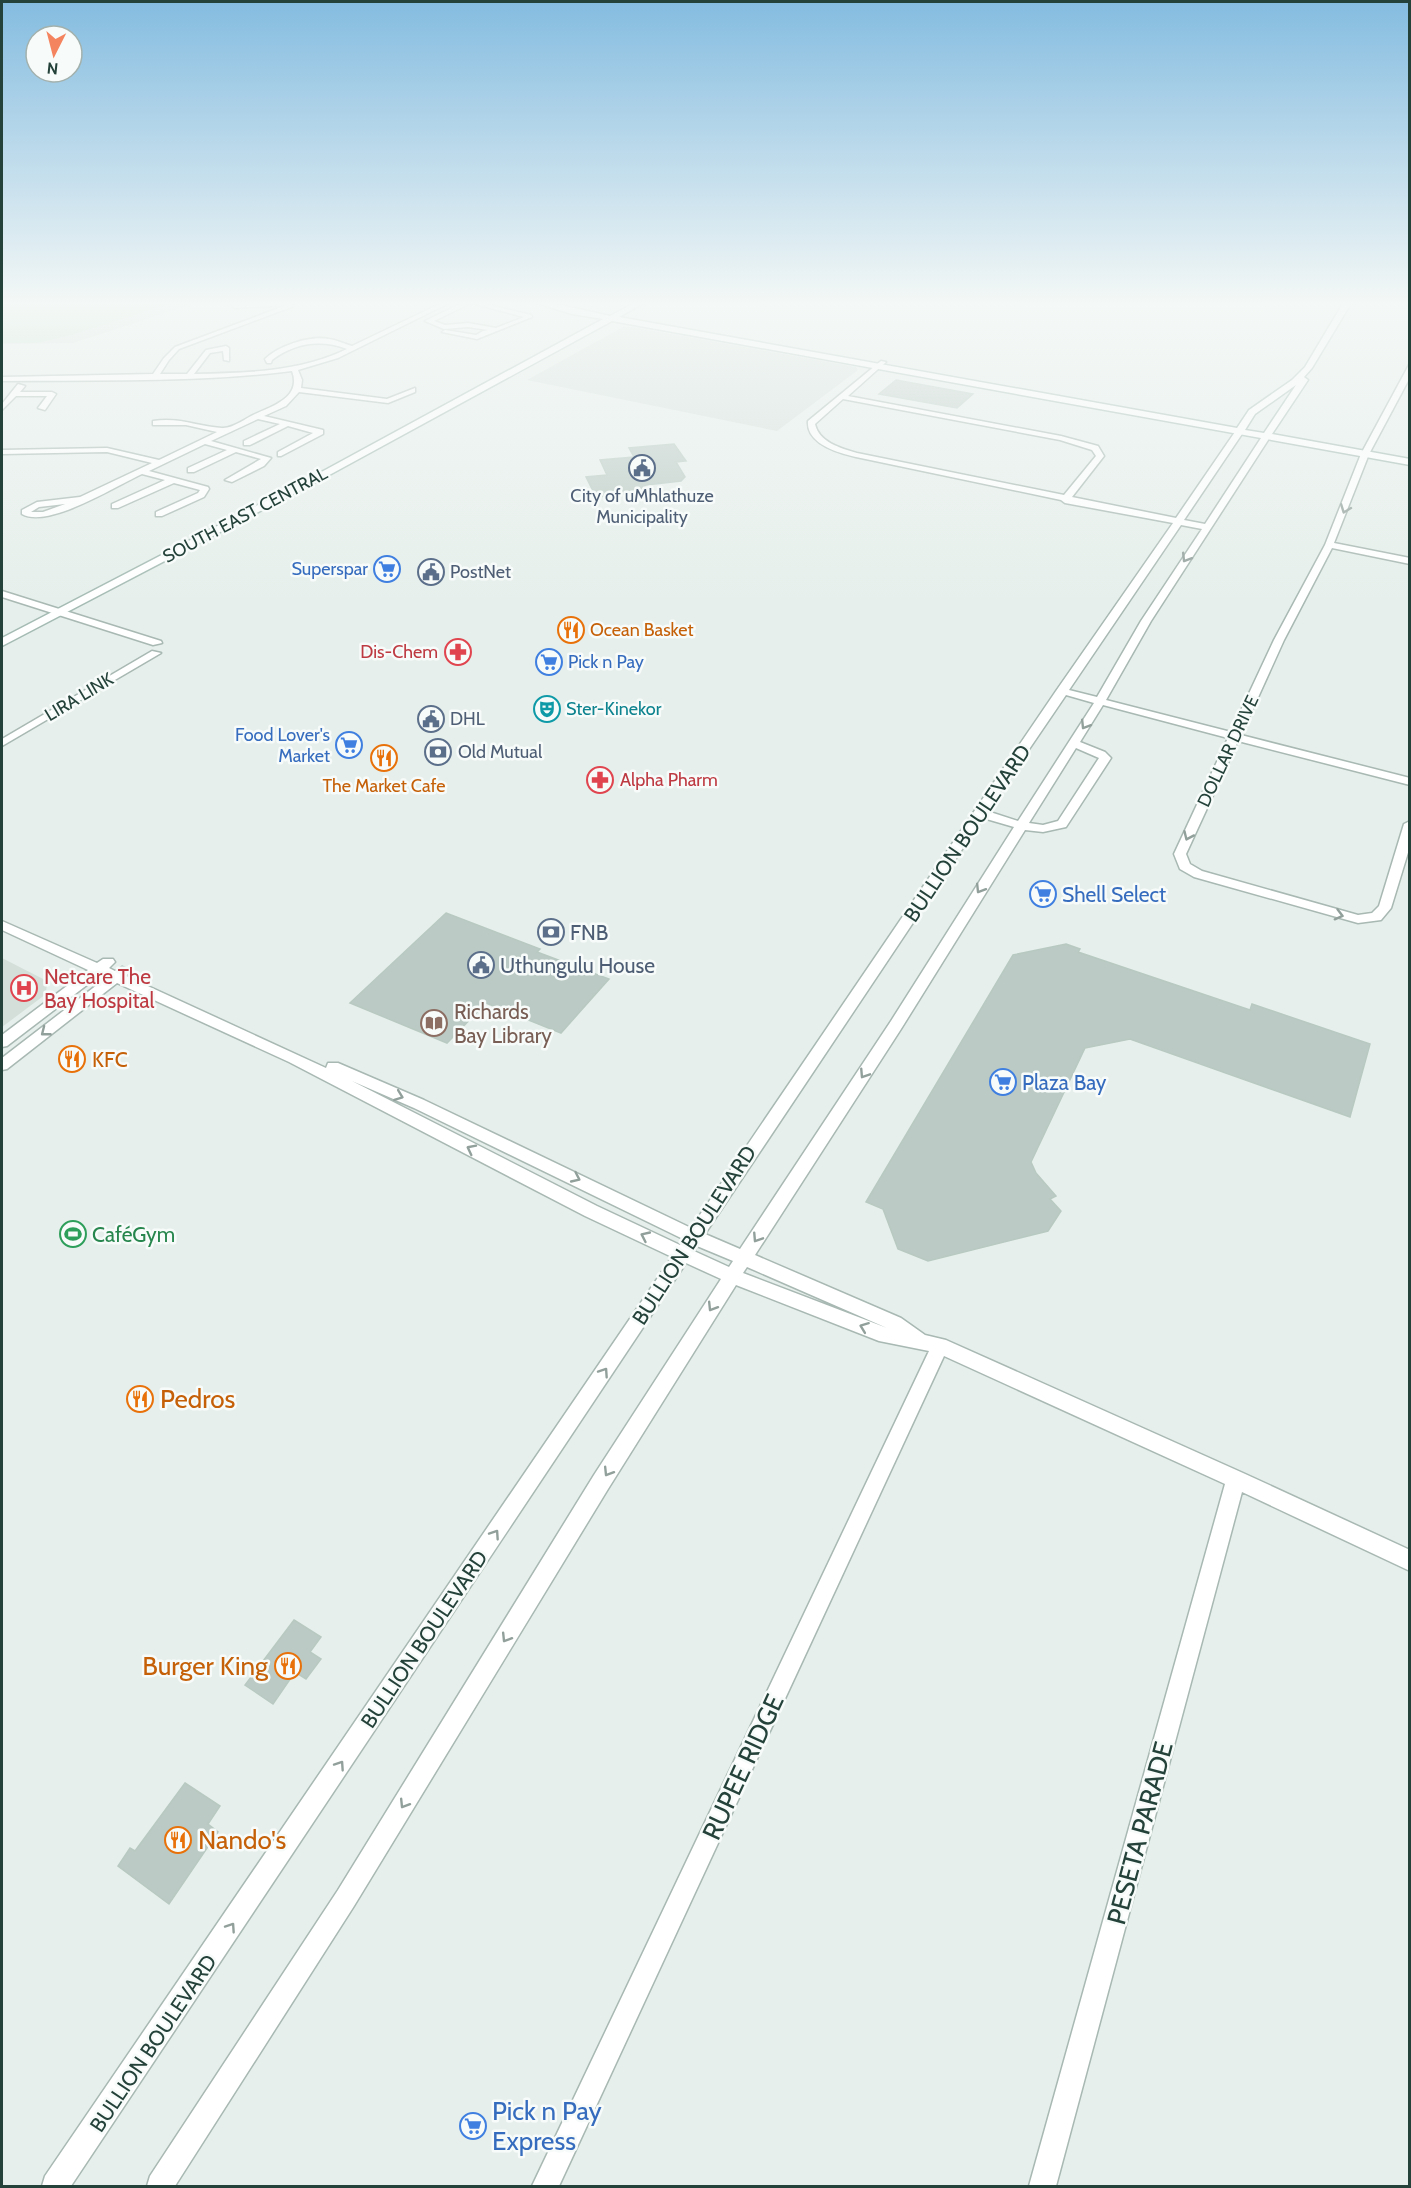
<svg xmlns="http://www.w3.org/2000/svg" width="1411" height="2188" viewBox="0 0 1411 2188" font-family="Cabin,sans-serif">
  <rect width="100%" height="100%" fill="#e6efeb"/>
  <g fill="#d4dfda">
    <polygon points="2,300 205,300 73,343 2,344"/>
    <polygon points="623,327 632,327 856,367 858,370 777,431 527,380"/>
    <polygon points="2,958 47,981 46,994 2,1027"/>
  </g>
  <polygon fill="#bfe0c8" points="2,300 181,300 72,335 37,343 2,343"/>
  <g fill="#bbcac4" stroke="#b8c9c2" stroke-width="1.5">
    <polygon points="896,380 973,394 957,408 879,394"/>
    <polygon points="674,444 686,461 676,462 685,477 681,481 646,485 638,493 596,497 586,477 607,475 600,460 634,457 629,448"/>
    <polygon points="446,913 540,949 537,952 609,979 561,1033 486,1003 447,1043 350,1003"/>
    <polygon points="1066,944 1080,949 1078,952 1250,1010 1252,1004 1370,1044 1350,1117 1130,1039 1085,1048 1031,1162 1036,1173 1056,1196 1050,1199 1061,1211 1048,1231 928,1261 898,1249 883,1209 866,1202 1013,955"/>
    <polygon points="294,1620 321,1637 310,1652 321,1659 306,1679 295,1672 273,1704 245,1685"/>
    <polygon points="185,1783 220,1806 208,1824 218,1832 169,1904 118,1866 130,1848 135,1851"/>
  </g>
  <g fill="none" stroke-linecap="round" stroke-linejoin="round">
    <defs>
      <g id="street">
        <path d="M232,300H243L238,304L289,301L294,306L179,349L169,360L160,374H187L206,350L226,346L229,348V361L224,360L223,351L210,353L194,374C246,373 299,372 347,349C320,339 295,343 272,360L271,363H267L265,359C278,346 310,335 329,339C337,340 345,344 352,346L448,300H455L338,358L298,370L302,380L301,388L387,399L415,388V392L388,403L299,392L286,406L264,416L323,430V434L281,456H278V452L313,433L288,426L250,445H244V441L280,424L258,419L211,441L271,458L264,466L232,482L225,480L261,459L236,452L194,472H188V468L227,450L205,444L149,471L208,487L209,489L204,497L162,516H156V512L198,493L200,490L174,483L118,508H112V504L165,480L142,474C116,486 48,529 22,514V510L37,502L80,497L152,463L107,452L2,454V450L107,448L159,460L217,432L186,425H153V421C181,417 198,427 222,428C232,429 246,418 255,414C273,406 302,397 292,371C196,383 98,380 2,381V377L153,374L164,358L175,347L287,305L235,308L232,306ZM65,504L43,512H31L39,507Z"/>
        <path d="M468,300L531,315L532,317L477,339L442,332L445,330L476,335L483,331L488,330L468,327L444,329L425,321ZM471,303L524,317L496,328L468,323L445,325L434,321Z"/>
        <path d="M881,361L886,362L848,396L1061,436L1098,446L1104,456L1072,497L1176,518L1237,429H1243L1244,431L1184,520L1205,524L1263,435H1269L1270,437L1151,621L1106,700L1231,732L1274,640L1325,545L1361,454L1410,363L1408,381L1369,454L1334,543L1410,558V564L1332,548L1284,640L1241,735L1410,778V785L1238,741L1186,854L1190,864L1202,871L1358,915L1372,913L1379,906L1404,824L1410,821V846L1391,908L1381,920L1358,923L1194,877L1180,869L1174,854L1228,738L1103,705L1080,742L1105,752L1111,758L1066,827L1043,832L1025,830L901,1029L755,1255L901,1318L925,1335L946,1340L1243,1473L1410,1550V1571L1242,1492L1056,2186H1029L1225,1484L944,1356L559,2186H532L929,1351L879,1341L736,1285L608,1489L354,1906L175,2186H147L150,2176L338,1890L594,1475L721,1279L686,1263L71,2186H42L45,2176L672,1257L585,1216L289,1062L117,983L7,1069L2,1070V1058L106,978L100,975L7,1046L2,1047V1035L88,970L2,930V921L97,963L103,959H113L115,962L109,968L115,971L122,967L127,969L129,972L126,976L326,1068L328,1063H338L424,1100L691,1228L1056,691L1173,523L1065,503L1061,500L856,457C838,453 806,444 808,421ZM843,399L1060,440L1092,450L1096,456L1064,495L857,453C840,448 819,442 815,424ZM1181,525L1202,529L1141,621L1097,697L1069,690ZM1066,695L1094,703L1018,821L987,811ZM1076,748L1099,758L1058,821L1043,825L1029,823ZM983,818L1014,827L891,1021L740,1249L705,1234ZM352,1081L414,1108L683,1239L680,1245L597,1206ZM697,1246L733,1261L729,1267L694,1251ZM747,1267L887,1328L743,1273Z"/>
        <polygon points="18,384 25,386 20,392 52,392 56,394 45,410 38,408 47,396 16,396 2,410 2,404"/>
        <polygon points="2,591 161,641 162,643 153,645 2,597"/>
        <polygon points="152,651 161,653 2,746 2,739"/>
      </g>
      <path id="secondary" d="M527,300H539L610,316L640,300H649L619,317L1237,428L1249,410L1292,380L1305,367L1345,300H1353L1312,368L1304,377L1308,380L1272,434L1410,459V465L612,321L333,473L2,646V638L327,469L603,319L572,314ZM1296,385L1264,433L1245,430L1255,414Z"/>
    </defs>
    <use href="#street" stroke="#a8b8b2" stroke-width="3"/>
    <use href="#secondary" stroke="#a4bbb3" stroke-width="3"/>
    <use href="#street" fill="#fff" fill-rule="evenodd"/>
    <use href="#secondary" fill="#fff" fill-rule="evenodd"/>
  </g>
  <defs><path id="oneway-chevron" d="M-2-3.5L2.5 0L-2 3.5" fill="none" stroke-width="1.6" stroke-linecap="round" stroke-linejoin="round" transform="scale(1.5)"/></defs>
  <g stroke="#92a09c">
    <use href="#oneway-chevron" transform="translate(1345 509) rotate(111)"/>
    <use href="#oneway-chevron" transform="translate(1186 558) rotate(122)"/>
    <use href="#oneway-chevron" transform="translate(1085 725) rotate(122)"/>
    <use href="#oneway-chevron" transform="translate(1188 836) rotate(114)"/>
    <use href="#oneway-chevron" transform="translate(980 889) rotate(122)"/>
    <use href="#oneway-chevron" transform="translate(1339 915) rotate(15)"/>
    <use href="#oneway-chevron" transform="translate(45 1032) rotate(142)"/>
    <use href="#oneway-chevron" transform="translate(864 1074) rotate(123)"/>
    <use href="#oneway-chevron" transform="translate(399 1096) rotate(21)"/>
    <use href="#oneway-chevron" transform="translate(471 1149) rotate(-153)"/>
    <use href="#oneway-chevron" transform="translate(576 1178) rotate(25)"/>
    <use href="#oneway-chevron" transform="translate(645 1236) rotate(-155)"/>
    <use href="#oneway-chevron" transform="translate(757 1238) rotate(123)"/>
    <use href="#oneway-chevron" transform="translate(712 1307) rotate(122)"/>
    <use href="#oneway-chevron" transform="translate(864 1327) rotate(-159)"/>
    <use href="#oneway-chevron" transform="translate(604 1372) rotate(-56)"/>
    <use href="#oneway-chevron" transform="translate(608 1472) rotate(122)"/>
    <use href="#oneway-chevron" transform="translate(495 1534) rotate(-56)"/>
    <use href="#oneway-chevron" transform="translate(506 1638) rotate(122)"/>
    <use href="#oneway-chevron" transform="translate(340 1765) rotate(-56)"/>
    <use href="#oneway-chevron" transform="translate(404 1804) rotate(122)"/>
    <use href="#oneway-chevron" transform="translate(231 1927) rotate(-56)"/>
  </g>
  <linearGradient id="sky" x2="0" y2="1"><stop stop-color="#84bce0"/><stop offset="0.5" stop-color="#f4f8f6"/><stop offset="1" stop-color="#f4f8f6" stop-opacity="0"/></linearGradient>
  <rect width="1411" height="606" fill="url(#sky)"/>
  <defs>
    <symbol id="civic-ring" viewBox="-11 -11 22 22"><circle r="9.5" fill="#f7fbf9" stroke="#5c6f8a" stroke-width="1.5"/><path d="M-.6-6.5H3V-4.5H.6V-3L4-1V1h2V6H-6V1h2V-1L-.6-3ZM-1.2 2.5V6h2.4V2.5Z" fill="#5c6f8a"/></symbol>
    <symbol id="supermarket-ring" viewBox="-11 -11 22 22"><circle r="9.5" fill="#f7fbf9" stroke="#3f7fe0" stroke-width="1.5"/><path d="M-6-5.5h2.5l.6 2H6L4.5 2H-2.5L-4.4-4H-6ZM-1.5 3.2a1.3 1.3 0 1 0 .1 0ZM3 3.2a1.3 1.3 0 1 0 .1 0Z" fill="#3f7fe0"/></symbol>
    <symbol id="restaurant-ring" viewBox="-11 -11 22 22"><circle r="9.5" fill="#f7fbf9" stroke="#e8710a" stroke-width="1.5"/><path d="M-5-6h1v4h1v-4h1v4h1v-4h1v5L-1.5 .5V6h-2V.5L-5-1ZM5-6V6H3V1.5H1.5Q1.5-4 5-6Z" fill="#e8710a"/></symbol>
    <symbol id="pharmacy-ring" viewBox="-11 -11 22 22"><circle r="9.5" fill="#f7fbf9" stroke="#e0444e" stroke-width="1.5"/><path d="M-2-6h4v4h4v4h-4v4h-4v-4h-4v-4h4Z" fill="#e0444e"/></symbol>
    <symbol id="theatre-ring" viewBox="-11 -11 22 22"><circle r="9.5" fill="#f7fbf9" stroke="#0f9aa8" stroke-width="1.5"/><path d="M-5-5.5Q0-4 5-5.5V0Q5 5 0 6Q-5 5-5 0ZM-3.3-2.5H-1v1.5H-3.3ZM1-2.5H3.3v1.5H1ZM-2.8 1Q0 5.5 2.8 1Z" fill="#0f9aa8"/></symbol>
    <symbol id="bank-ring" viewBox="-11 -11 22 22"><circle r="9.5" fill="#f7fbf9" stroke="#5c6f8a" stroke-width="1.5"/><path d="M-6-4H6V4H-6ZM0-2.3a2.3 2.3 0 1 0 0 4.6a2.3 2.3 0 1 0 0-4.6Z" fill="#5c6f8a"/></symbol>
    <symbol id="hospital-ring" viewBox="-11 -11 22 22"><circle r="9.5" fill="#f7fbf9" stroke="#e0444e" stroke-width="1.5"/><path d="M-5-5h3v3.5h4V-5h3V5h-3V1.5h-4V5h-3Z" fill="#e0444e"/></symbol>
    <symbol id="library-ring" viewBox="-11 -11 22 22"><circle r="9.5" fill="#f7fbf9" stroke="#8d6e63" stroke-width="1.5"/><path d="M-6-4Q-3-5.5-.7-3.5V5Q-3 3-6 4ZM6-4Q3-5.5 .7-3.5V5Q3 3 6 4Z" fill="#8d6e63"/></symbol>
    <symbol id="stadium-ring" viewBox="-11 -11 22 22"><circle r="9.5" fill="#f7fbf9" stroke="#2e9e5b" stroke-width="1.5"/><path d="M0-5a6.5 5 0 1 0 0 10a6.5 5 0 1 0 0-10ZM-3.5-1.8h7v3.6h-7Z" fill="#2e9e5b"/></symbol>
  </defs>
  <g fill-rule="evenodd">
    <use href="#civic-ring" x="627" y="453" width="30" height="30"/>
    <use href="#supermarket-ring" x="372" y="554" width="30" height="30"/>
    <use href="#civic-ring" x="416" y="557" width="30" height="30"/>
    <use href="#restaurant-ring" x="556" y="615" width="30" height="30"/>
    <use href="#pharmacy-ring" x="443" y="637" width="30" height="30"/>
    <use href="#supermarket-ring" x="534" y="647" width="30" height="30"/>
    <use href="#theatre-ring" x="532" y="694" width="30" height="30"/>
    <use href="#civic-ring" x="416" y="704" width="30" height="30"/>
    <use href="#supermarket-ring" x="334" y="730" width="30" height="30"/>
    <use href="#bank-ring" x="423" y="737" width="30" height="30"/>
    <use href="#restaurant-ring" x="369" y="743" width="30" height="30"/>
    <use href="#pharmacy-ring" x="585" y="765" width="30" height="30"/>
    <use href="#supermarket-ring" x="1028" y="879" width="30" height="30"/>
    <use href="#bank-ring" x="536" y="917" width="30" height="30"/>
    <use href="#civic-ring" x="466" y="950" width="30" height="30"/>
    <use href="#hospital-ring" x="9" y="973" width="30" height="30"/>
    <use href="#library-ring" x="419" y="1008" width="30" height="30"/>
    <use href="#restaurant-ring" x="57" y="1044" width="30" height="30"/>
    <use href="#supermarket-ring" x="988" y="1067" width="30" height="30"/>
    <use href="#stadium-ring" x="58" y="1219" width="30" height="30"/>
    <use href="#restaurant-ring" x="125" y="1384" width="30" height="30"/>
    <use href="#restaurant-ring" x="273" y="1651" width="30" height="30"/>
    <use href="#restaurant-ring" x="163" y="1825" width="30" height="30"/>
    <use href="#supermarket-ring" x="458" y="2111" width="30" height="30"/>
  </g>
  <g text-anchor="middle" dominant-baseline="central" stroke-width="5" stroke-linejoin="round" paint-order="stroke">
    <g font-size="18" fill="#4e5e75" stroke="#f7fbf9" text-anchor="start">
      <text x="642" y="496" text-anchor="middle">City of uMhlathuze<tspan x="642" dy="21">Municipality</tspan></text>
      <text x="450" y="572">PostNet</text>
      <text x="450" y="719">DHL</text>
      <text x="458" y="752">Old Mutual</text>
    </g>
    <g font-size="18" fill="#24423a" stroke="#f7fbf9">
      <text transform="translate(245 515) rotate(-28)">SOUTH EAST CENTRAL</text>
      <text transform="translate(79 697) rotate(-31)">LIRA LINK</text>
      <text transform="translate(1228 751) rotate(-65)">DOLLAR DRIVE</text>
    </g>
    <g font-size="18" fill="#366cbe" stroke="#f7fbf9" text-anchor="end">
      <text x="368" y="569">Superspar</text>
      <text x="568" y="662" text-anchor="start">Pick n Pay</text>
      <text x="330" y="735">Food Lover's<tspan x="330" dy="21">Market</tspan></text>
    </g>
    <g font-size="18" fill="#c56008" stroke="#f7fbf9" text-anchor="start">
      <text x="590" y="630">Ocean Basket</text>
      <text x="384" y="786" text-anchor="middle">The Market Cafe</text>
    </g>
    <g font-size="18" fill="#be3a42" stroke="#f7fbf9" text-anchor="end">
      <text x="438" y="652">Dis-Chem</text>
      <text x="620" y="780" text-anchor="start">Alpha Pharm</text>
    </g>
    <g font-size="18" fill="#0d838f" stroke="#f7fbf9" text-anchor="start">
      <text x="566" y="709">Ster-Kinekor</text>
    </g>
    <g font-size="21" fill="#24423a" stroke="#f7fbf9">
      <text transform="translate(967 833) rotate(-56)">BULLION BOULEVARD</text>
      <text transform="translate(694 1235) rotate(-57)">BULLION BOULEVARD</text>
      <text transform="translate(424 1639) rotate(-56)">BULLION BOULEVARD</text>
      <text transform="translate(153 2043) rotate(-56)">BULLION BOULEVARD</text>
    </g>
    <g font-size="21" fill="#366cbe" stroke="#f7fbf9" text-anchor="start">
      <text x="1062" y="894">Shell Select</text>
      <text x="1022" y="1082">Plaza Bay</text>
    </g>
    <g font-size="21" fill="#4e5e75" stroke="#f7fbf9" text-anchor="start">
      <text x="570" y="932">FNB</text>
      <text x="500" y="965">Uthungulu House</text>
    </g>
    <g font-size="21" fill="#be3a42" stroke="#f7fbf9" text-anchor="start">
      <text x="44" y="976">Netcare The<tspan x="44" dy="24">Bay Hospital</tspan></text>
    </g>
    <g font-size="21" fill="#785e54" stroke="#f7fbf9" text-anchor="start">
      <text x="454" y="1011">Richards<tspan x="454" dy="24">Bay Library</tspan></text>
    </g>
    <g font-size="21" fill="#c56008" stroke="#f7fbf9" text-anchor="start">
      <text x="92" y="1059">KFC</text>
    </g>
    <g font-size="21" fill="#27864d" stroke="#f7fbf9" text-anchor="start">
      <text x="92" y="1234">CaféGym</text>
    </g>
    <g font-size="26" fill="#c56008" stroke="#f7fbf9" text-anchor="start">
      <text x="160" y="1399">Pedros</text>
      <text x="268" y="1666" text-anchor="end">Burger King</text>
      <text x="198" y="1840">Nando's</text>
    </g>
    <g font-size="26" fill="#24423a" stroke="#f7fbf9">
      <text transform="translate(743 1767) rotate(-65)">RUPEE RIDGE</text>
      <text transform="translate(1140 1833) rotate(-75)">PESETA PARADE</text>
    </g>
    <g font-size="26" fill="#366cbe" stroke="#f7fbf9" text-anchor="start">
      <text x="492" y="2111">Pick n Pay<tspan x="492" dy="30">Express</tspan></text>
    </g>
  </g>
  <rect width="1411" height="2188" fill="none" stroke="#24423a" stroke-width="6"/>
  <g transform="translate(54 54) rotate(186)"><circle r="28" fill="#f7fbf9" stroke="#a3b1ad" stroke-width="1.5"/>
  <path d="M0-4.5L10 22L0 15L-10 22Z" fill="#f4845f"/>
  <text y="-9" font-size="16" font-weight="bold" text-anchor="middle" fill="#24423a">N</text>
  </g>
</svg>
